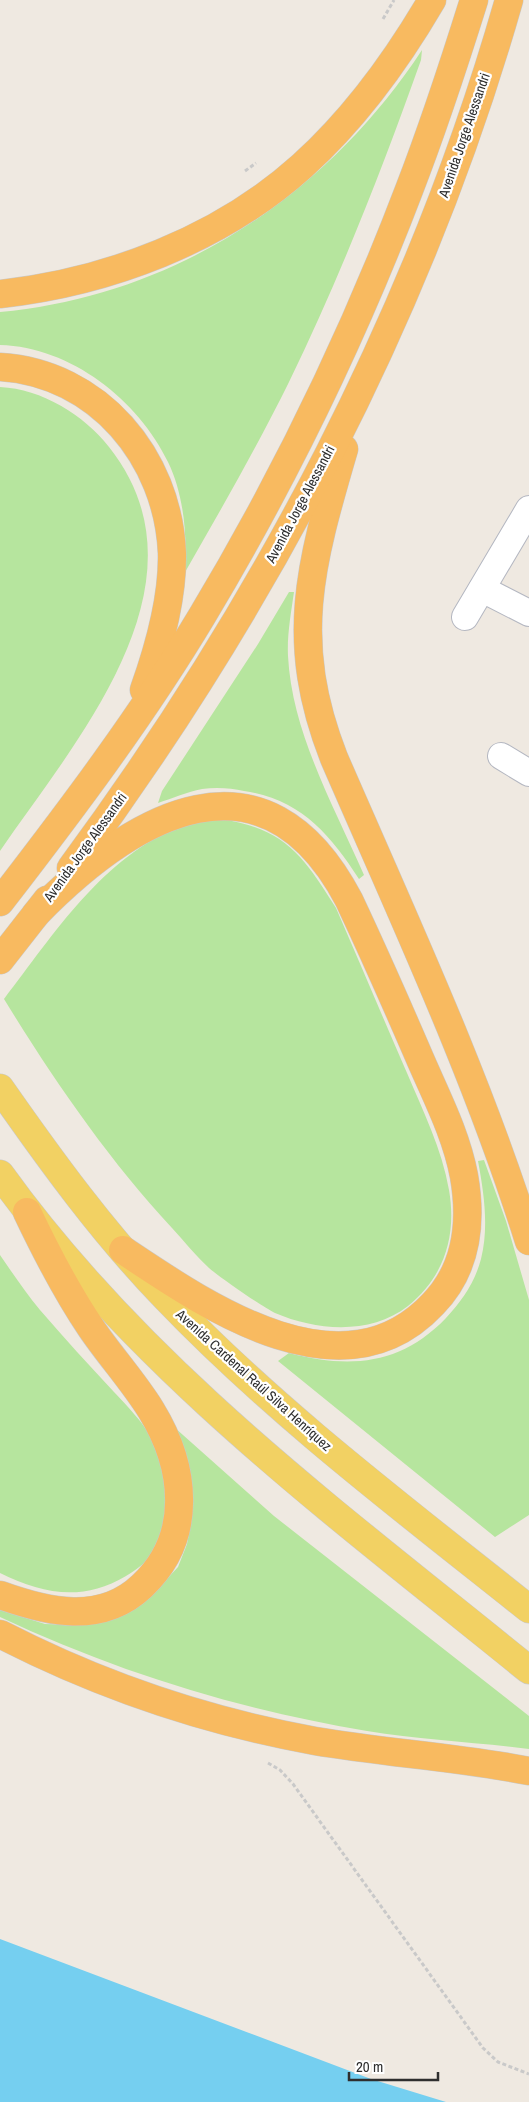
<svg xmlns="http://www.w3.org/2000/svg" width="529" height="2102" viewBox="0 0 529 2102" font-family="'Archivo Narrow',sans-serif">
  <rect width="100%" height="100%" fill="#efe9e1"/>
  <g fill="#b6e59e">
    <path d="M422,50L421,60C382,170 340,277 289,382C257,447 220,511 184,574C188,538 184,495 168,462C138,400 71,347 0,345V312C175,296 327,195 422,50Z"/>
    <path d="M0,387C42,389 84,415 109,447C216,582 76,740 0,851Z"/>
    <path d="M289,592H294C291,613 287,635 288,656C292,733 334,806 364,875L359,879C330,834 300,799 244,791C231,788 216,787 202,789C187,792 173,798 158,803L162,791L258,644Z"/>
    <path d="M221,819C286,829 303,856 336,908C360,963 383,1018 407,1073C423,1111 442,1149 449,1190C457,1236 444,1277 408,1306C371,1335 317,1331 275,1313C261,1306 222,1279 209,1268C196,1256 184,1241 172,1228C108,1159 53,1079 4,999C54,934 103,856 183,825C195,821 209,821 221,819Z"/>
    <path d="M484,1160L506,1221L529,1300V1515L495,1537L278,1361L289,1353C350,1369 401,1365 446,1318C462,1301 475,1282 481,1259C489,1227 484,1193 478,1161Z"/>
    <path d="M0,1255C13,1274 26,1293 40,1310C64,1338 89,1365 114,1392C127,1406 143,1422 152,1439C165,1466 171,1498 163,1527C156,1553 149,1562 126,1576C82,1602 43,1594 0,1573Z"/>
    <path d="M174,1427L274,1516L529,1716V1749C475,1742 421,1740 367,1731C240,1710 117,1672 0,1617V1610L45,1624L75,1625L154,1593L178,1567L187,1544L192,1517V1490L186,1456Z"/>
  </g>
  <polygon fill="#75cff0" points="0,1939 371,2079 446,2102 0,2102"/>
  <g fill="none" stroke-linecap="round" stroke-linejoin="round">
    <defs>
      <g id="minor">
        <polyline points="482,589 529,613"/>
        <polyline points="465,617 529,509"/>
        <polyline points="501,756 529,773"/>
      </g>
      <g id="primary">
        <path d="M0,1088C51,1161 104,1234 166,1298C276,1413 405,1510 529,1609"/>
        <path d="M0,1174C142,1372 342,1518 529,1670"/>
      </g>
      <g id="trunk">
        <path d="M0,294C108,282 220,240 302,166C353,120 397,60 432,0"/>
        <path d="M0,367C98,373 168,457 172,553C173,597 159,648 144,690"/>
        <path d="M344,449C310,565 288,641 334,758C403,917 477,1075 529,1241"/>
        <path d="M71,868C264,607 420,313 509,0"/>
        <path d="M0,902C71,810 142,716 202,616C283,481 353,337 409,190C433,128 454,64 474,0"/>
        <path d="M36,914C133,815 264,738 349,900C373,951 396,1003 418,1054C435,1094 456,1133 464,1176C472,1222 467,1269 433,1304C343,1400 208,1307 123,1250"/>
        <polyline points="0,960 47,900"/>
        <path d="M0,1595C47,1612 101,1625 142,1586C194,1537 186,1467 151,1410C133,1381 110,1356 91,1328C66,1291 46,1252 27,1212"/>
        <path d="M0,1634C99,1685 205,1721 315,1741C386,1753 458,1757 529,1771"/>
      </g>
    </defs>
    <use href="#minor" stroke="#b4b7c1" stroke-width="28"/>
    <use href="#primary" stroke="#c9c9c9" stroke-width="29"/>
    <use href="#trunk" stroke="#c9c9c9" stroke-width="29"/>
    <g stroke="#c9c9c9" stroke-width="3" stroke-dasharray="4 2.5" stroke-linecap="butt">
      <polyline points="383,19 394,0"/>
      <polyline points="245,171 256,163"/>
      <polyline points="268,1763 280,1770 293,1784 483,2048 498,2062 529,2074"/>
    </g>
    <use href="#minor" stroke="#fff" stroke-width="26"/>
    <use href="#primary" stroke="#f2d163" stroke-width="28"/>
    <use href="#trunk" stroke="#f8ba60" stroke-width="28"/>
  </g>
  <g text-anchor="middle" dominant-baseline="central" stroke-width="4.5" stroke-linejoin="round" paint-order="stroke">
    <g font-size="14" fill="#2e2e2e" stroke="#fff">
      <text transform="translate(464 135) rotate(-71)">Avenida Jorge Alessandri</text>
      <text transform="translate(300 504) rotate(-62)">Avenida Jorge Alessandri</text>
      <text transform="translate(85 847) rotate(-54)">Avenida Jorge Alessandri</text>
      <text transform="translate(254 1380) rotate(42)">Avenida Cardenal Raúl Silva Henríquez</text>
    </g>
  </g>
  <path d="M349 2072v8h89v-8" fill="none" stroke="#2e2e2e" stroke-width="2.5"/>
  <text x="356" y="2072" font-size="15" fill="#2e2e2e" stroke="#ffffff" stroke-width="4" paint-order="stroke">20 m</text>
</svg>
